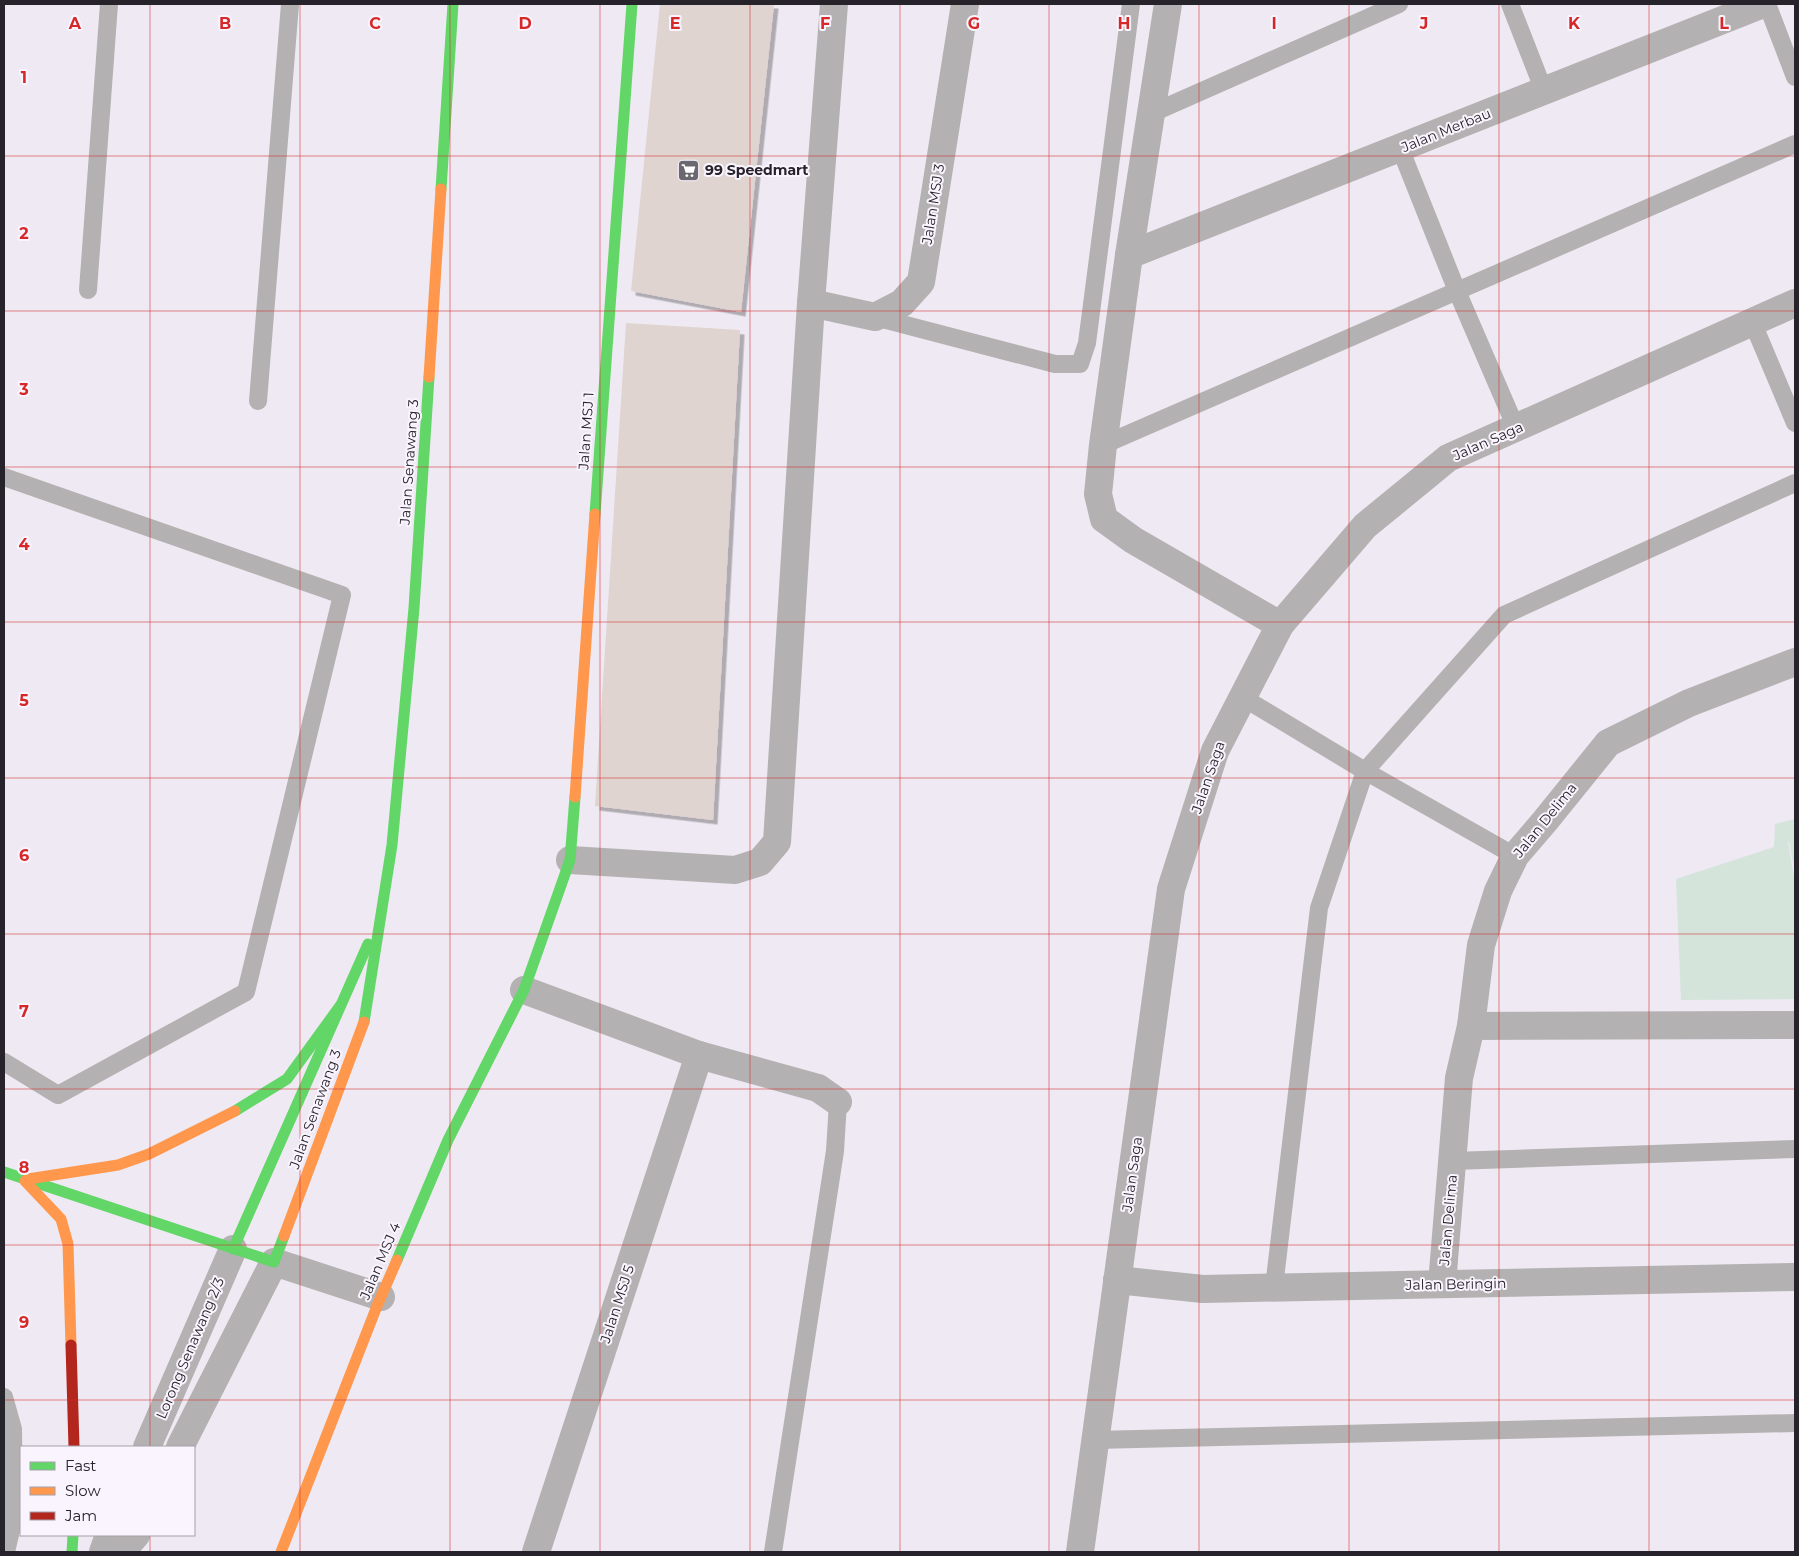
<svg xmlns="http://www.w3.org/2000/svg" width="1799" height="1556" viewBox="0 0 1799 1556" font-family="Montserrat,sans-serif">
  <defs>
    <filter id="shadow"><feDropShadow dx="4.5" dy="4.5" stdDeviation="0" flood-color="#0004"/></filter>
  </defs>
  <rect width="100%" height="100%" fill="#eee9f2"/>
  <polygon fill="#d4e4da" points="1795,819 1795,873 1789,842 1788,842 1795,882 1795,999 1681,1000 1676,879 1774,847 1775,824"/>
  <g fill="#e0d4d1" filter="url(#shadow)">
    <polygon points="660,4 774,4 741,312 631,291"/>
    <polygon points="626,323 740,330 713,820 595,806"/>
  </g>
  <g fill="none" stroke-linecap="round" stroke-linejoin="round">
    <g stroke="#b3b1b1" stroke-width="18">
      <polyline points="1510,4 1544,91"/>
      <polyline points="1767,4 1795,77"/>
      <polyline points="1150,114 1399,4"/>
      <polyline points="1400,148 1457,291 1516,428"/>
      <polyline points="88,290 109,4"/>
      <polyline points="875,317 1055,364 1080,364 1087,343 1131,4"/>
      <polyline points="1752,321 1795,423"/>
      <polyline points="258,401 290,4"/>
      <polyline points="1103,445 1795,144"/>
      <polyline points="4,477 342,595 246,992 58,1095 4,1062"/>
      <polyline points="1242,697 1365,771 1515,856"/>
      <polyline points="1453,1161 1795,1149"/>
      <polyline points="1274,1287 1319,908 1365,771 1504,615 1795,483"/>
      <polyline points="4,1397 13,1429 14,1517 6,1552"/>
      <polyline points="1095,1440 1795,1423"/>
      <polyline points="773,1552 835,1151 838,1102"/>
    </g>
    <g stroke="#b3b1b1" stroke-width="28">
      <polyline points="1168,4 1129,255 1103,445 1098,494 1104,519 1133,540 1280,625"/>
      <polyline points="1129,255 1763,4"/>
      <polyline points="811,303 875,317 902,303 921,282 965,4"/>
      <polyline points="570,860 735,870 760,862 777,842 811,303 834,4"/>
      <polyline points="524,990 699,1055 818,1088 838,1102"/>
      <polyline points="1471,1026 1795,1025"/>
      <polyline points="1117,1280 1203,1289 1795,1277"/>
      <polyline points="1442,1284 1459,1078 1471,1026 1481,945 1498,891 1515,856 1545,821 1608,743 1689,703 1795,662"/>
      <polyline points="147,1447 233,1249"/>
      <polyline points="180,1447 274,1262 381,1297"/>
      <polyline points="103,1552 109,1535"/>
      <polyline points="121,1552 136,1535"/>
      <polyline points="536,1552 699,1055"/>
      <polyline points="1080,1552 1171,889 1215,751 1280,625 1365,526 1448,458 1795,303"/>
    </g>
    <g stroke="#63d668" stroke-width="11">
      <polyline points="441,189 453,4"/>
      <polyline points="595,514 632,4"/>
      <polyline points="364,1022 392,845 414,608 429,377"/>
      <polyline points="235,1111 287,1079 340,1006"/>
      <polyline points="4,1172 274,1262 284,1236"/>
      <polyline points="233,1249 368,944"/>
      <polyline points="397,1260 448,1140 524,990 570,860 575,797"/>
      <polyline points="72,1552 73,1535"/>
    </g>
    <g stroke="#ff974d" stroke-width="11">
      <polyline points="429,377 441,189"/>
      <polyline points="575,797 595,514"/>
      <polyline points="28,1179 118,1165 149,1154 235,1111"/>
      <polyline points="25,1181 61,1219 68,1244 71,1345"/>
      <polyline points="284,1236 364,1022"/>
      <polyline points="281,1552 377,1306 397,1260"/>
    </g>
    <polyline stroke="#b3261e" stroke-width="11" points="71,1345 74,1447"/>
  </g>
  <path fill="none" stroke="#d62828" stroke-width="1" stroke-opacity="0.55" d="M150,4V1447M300,4V1552M450,4V1552M600,4V1552M750,4V1552M900,4V1552M1049,4V1552M1199,4V1552M1349,4V1552M1499,4V1552M1649,4V1552M4,156H1795M4,311H1795M4,467H1795M4,622H1795M4,778H1795M4,934H1795M4,1089H1795M4,1245H1795M4,1400H1795M150,1535V1552"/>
  <defs>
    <symbol id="supermarket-square" viewBox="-11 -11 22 22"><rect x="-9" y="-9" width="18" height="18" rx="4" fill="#6c6870" stroke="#f9f4fe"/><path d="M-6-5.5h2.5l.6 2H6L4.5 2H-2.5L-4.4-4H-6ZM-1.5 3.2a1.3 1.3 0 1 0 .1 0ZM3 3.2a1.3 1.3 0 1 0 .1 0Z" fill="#fff"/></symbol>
  </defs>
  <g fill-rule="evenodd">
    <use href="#supermarket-square" x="676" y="158" width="25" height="25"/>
  </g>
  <g text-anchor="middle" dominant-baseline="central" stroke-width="4" stroke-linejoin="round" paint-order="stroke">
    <g font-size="14" fill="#26232a" stroke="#f9f4fe">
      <text transform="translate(1446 130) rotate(-22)">Jalan Merbau</text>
      <text transform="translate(933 204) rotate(-81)">Jalan MSJ 3</text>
      <text transform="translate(586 431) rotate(-86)">Jalan MSJ 1</text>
      <text transform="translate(1488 441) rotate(-24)">Jalan Saga</text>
      <text transform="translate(409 462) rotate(-86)">Jalan Senawang 3</text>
      <text transform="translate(1208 777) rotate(-71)">Jalan Saga</text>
      <text transform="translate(1545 820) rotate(-51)">Jalan Delima</text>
      <text transform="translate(315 1109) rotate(-70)">Jalan Senawang 3</text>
      <text transform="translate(1132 1174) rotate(-82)">Jalan Saga</text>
      <text transform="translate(1448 1220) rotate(-85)">Jalan Delima</text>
      <text transform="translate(380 1261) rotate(-67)">Jalan MSJ 4</text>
      <text transform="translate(1456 1284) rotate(-1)">Jalan Beringin</text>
      <text transform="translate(617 1304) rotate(-72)">Jalan MSJ 5</text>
      <text transform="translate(190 1348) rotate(-67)">Lorong Senawang 2/3</text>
    </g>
    <g font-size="14" font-weight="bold" fill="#26232a" stroke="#f9f4fe" text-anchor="start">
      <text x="705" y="170">99 Speedmart</text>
    </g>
  </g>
  <g font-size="16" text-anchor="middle" font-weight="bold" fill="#d62828" stroke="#f9f4fe" stroke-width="4" stroke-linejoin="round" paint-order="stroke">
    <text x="75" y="29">A</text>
    <text x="225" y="29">B</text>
    <text x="375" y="29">C</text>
    <text x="525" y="29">D</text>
    <text x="675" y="29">E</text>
    <text x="825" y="29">F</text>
    <text x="974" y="29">G</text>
    <text x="1124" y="29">H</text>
    <text x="1274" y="29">I</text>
    <text x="1424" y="29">J</text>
    <text x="1574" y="29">K</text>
    <text x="1724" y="29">L</text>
    <text x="24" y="83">1</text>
    <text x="24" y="239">2</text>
    <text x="24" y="395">3</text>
    <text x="24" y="550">4</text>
    <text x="24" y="706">5</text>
    <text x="24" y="861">6</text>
    <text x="24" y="1017">7</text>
    <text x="24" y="1173">8</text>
    <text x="24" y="1328">9</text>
  </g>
  <rect width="1799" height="1556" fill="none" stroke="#26232a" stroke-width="10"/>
  <rect x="20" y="1446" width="175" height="90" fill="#f9f4fe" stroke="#a5a0a9"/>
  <rect x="30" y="1462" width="25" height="8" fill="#63d668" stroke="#a5a0a9"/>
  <text x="65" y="1471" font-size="15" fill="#26232a">Fast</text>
  <rect x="30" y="1487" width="25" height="8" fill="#ff974d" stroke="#a5a0a9"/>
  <text x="65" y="1496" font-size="15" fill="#26232a">Slow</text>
  <rect x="30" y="1512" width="25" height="8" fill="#b3261e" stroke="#a5a0a9"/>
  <text x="65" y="1521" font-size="15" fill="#26232a">Jam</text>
</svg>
